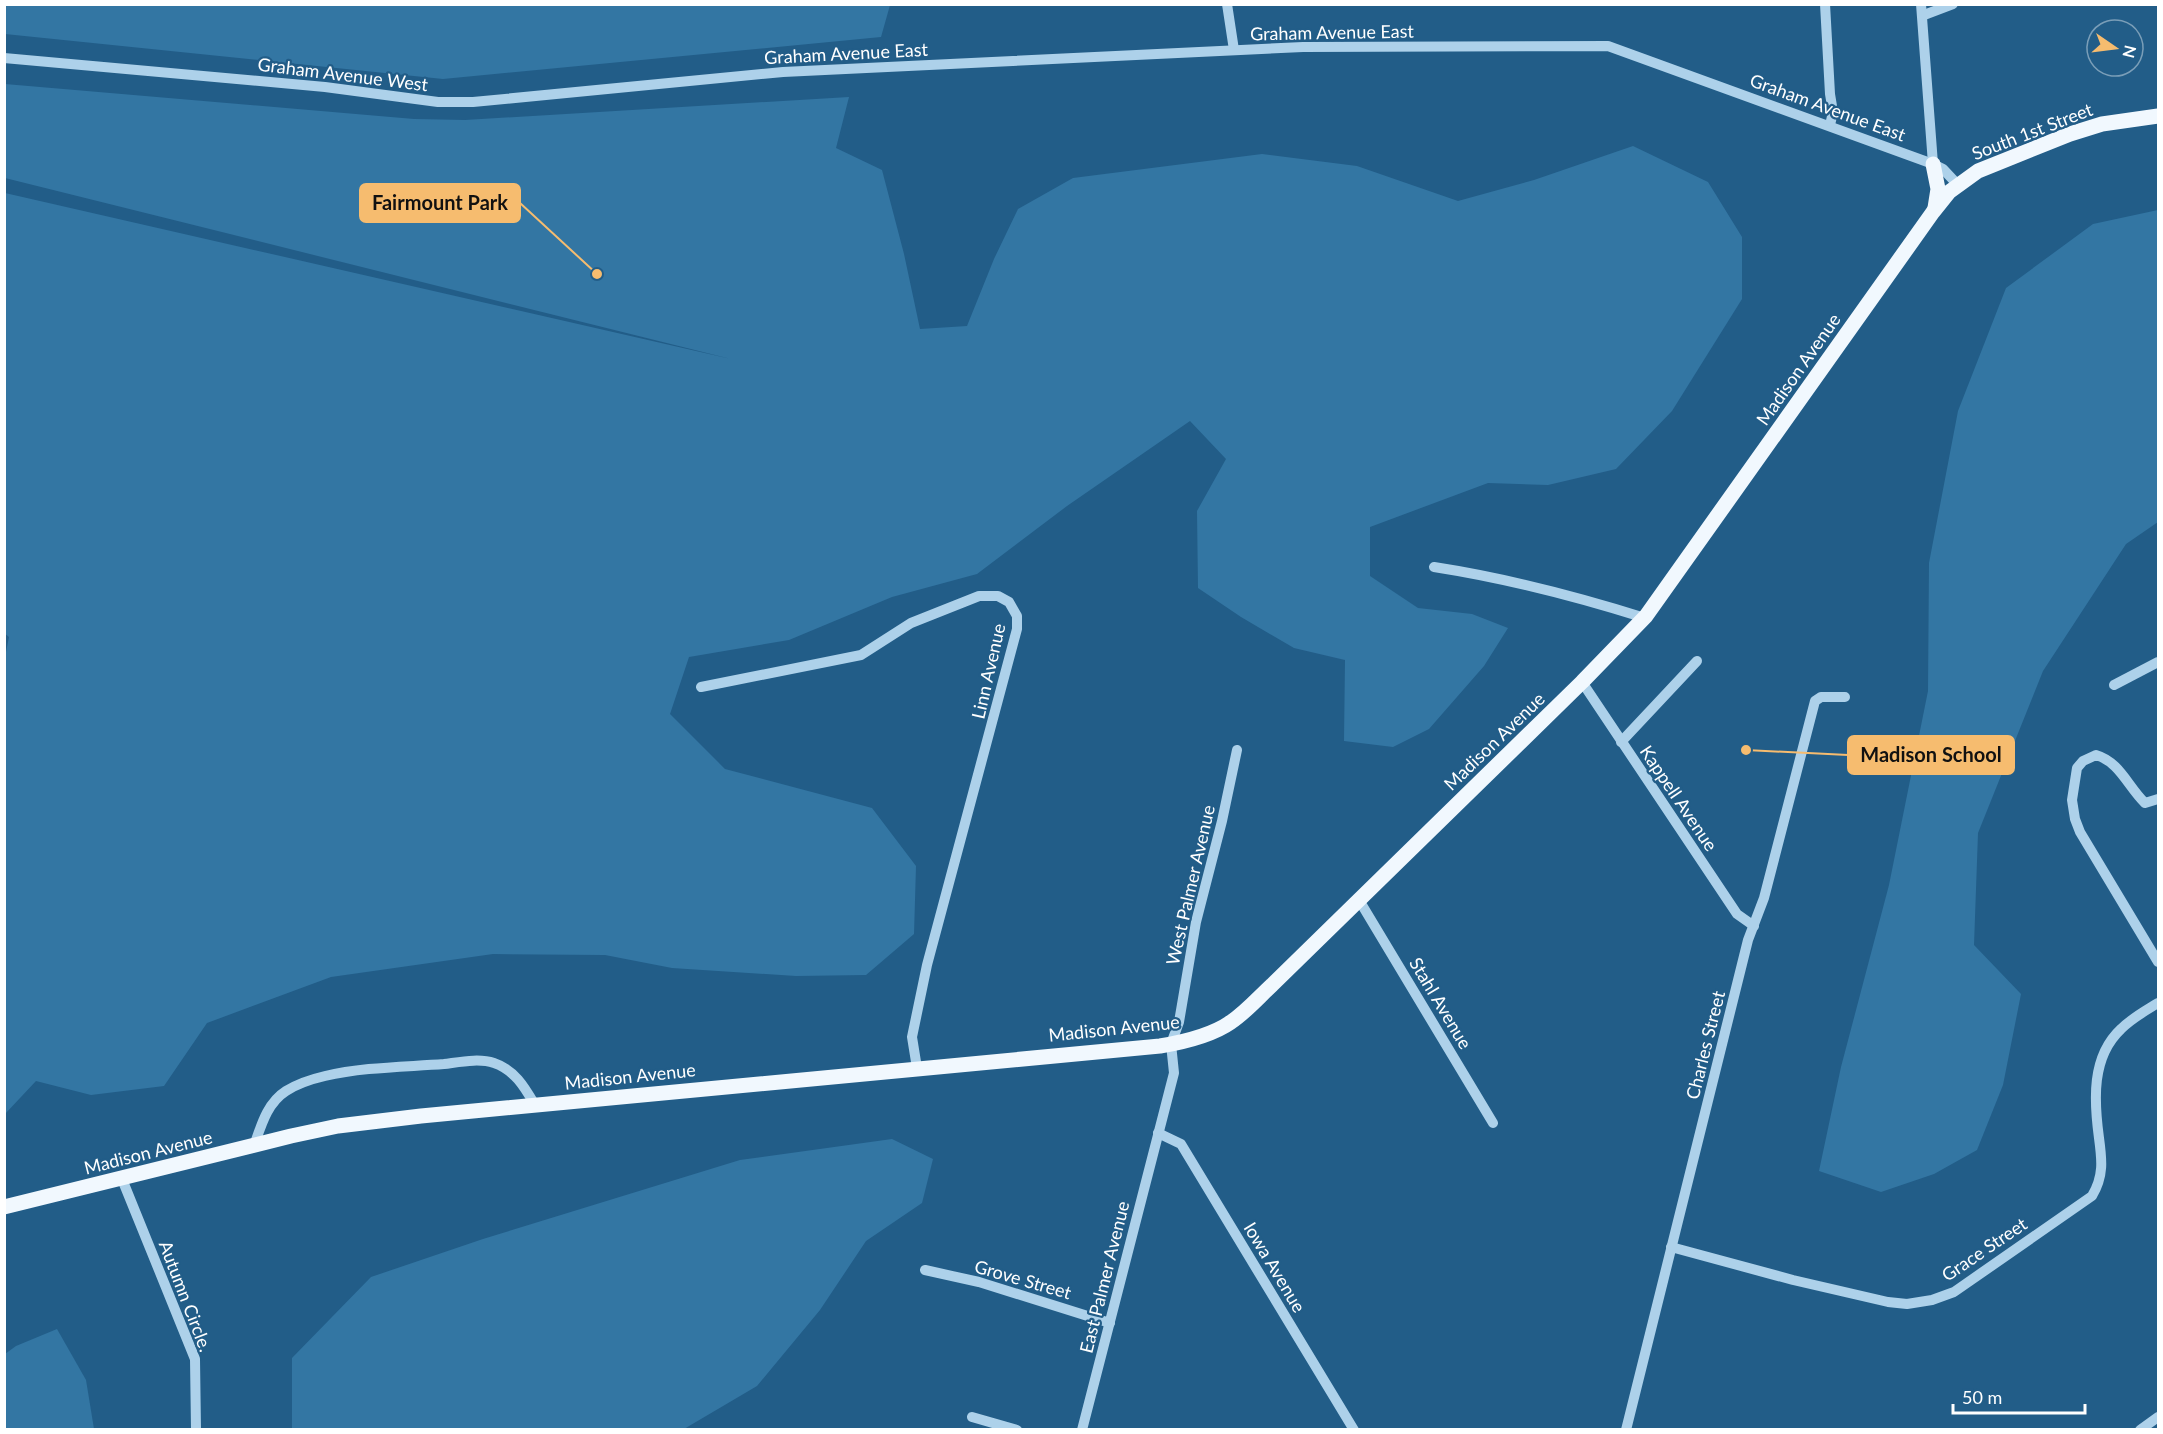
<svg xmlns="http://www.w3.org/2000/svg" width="2163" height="1434" viewBox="0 0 2163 1434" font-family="Lato,sans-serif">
  <rect width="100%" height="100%" fill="#225d88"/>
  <g fill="#3376a3">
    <polygon points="4,5 5,4 890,5 881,37 443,79 5,34"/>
    <polygon points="5,84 414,119 465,120 849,97 836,148 882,170 904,254 920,329 967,326 994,259 1018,209 1073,178 1262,154 1357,166 1458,201 1534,180 1633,146 1708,182 1742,237 1742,299 1672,411 1616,469 1548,485 1488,483 1370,527 1370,576 1418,608 1472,614 1508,628 1484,666 1429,729 1393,747 1344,741 1345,660 1294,648 1241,617 1198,588 1197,511 1226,459 1190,421 1067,506 977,574 892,597 789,640 689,657 670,714 725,769 872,808 916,866 914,934 866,975 796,976 672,968 605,955 493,954 331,977 207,1023 164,1086 91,1095 36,1081 5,1114 4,662 9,637 4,633 5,193 731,359 5,178"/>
    <polygon points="2158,210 2158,522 2126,544 2043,671 1978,833 1974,945 2021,994 2003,1085 1977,1150 1934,1174 1881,1192 1819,1171 1841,1067 1889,885 1928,691 1929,563 1958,411 2006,288 2093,224"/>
    <polygon points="892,1139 933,1159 922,1203 866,1241 820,1310 757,1386 684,1429 292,1429 292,1358 371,1277 483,1239 740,1160"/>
    <polygon points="57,1329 86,1380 94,1429 5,1429 5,1354 16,1346"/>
  </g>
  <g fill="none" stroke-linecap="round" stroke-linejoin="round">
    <g stroke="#add1ea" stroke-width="10">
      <polyline points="1227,4 1234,50"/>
      <polyline points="1825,4 1830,94 1833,112 1830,125"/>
      <polyline points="1921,4 1933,164"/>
      <polyline points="1924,15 1953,4"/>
      <polyline points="4,58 325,87 438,102 473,102 783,72 1303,47 1608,46 1933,164 1943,169 1958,185"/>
      <path d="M1434,567C1505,578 1575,596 1645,618"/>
      <polyline points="1582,682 1737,914 1754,926"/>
      <polyline points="2114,685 2158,662"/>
      <polyline points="701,687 861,655 911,623 979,596 998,596 1009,602 1017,616 1017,629 927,965 912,1037 917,1068"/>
      <polyline points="1621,742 1697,661"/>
      <path d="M2158,799L2145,803C2128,787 2120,762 2096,755L2083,761L2077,768L2072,800L2075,819L2080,832L2158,962"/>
      <polyline points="1359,900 1493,1123"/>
      <polyline points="1158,1133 1181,1144 1354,1430"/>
      <path d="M254,1146C261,1126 267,1103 286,1091C297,1084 312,1079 325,1076C363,1067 405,1067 444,1064C460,1062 479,1058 494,1063C515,1070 525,1088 535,1105"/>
      <polyline points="122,1179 195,1359 196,1430"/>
      <path d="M1671,1247L1793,1280L1888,1302L1907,1304L1932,1300L1954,1292L2092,1196C2104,1176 2102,1160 2099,1138C2094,1101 2091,1057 2121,1029C2132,1018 2145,1011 2158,1003"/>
      <polyline points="925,1270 979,1282 1110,1323"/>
      <polyline points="972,1417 1017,1430"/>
      <polyline points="1082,1430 1174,1073 1171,1044 1179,1022 1196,922 1222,821 1237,750"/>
      <polyline points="1626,1430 1748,940 1764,898 1815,701 1821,697 1845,697"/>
      <polyline points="2140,1430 2158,1417"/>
    </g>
    <g stroke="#f1f8fe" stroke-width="15">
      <polyline points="1933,164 1938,189 1935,208"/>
      <path d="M4,1207L291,1136L338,1126L421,1116L1160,1046C1184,1042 1211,1036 1231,1022C1246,1012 1259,997 1272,985L1582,682L1646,616L1933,212L1949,192L1978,171L2070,134L2102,124L2158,116"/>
    </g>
  </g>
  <g text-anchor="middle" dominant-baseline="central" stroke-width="4.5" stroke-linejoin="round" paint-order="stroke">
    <g font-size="18" fill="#fff" stroke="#225d88">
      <text transform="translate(1332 32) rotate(-1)">Graham Avenue East</text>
      <text transform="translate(846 53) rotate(-3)">Graham Avenue East</text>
      <text transform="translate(343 74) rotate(7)">Graham Avenue West</text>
      <text transform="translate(1828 107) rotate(20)">Graham Avenue East</text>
      <text transform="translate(2032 131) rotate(-21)">South 1st Street</text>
      <text transform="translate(1798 369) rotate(-55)">Madison Avenue</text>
      <text transform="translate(988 671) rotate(-77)">Linn Avenue</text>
      <text transform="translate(1494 741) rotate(-44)">Madison Avenue</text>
      <text transform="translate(1679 798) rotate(56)">Kappell Avenue</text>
      <text transform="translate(1190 885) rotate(-77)">West Palmer Avenue</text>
      <text transform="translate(1441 1003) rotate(59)">Stahl Avenue</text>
      <text transform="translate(1114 1028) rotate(-6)">Madison Avenue</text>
      <text transform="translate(1705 1045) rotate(-76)">Charles Street</text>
      <text transform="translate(630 1076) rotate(-6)">Madison Avenue</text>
      <text transform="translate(148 1152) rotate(-14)">Madison Avenue</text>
      <text transform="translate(1984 1249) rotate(-34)">Grace Street</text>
      <text transform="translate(1275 1267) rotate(59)">Iowa Avenue</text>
      <text transform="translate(1104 1277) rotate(-76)">East Palmer Avenue</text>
      <text transform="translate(1023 1279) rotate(16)">Grove Street</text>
      <text transform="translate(186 1296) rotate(69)">Autumn Circle.</text>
    </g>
  </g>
  <path fill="none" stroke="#f6bc6f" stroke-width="2" d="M597 274L520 203M1746 750L1848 755"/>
  <g fill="#f6bc6f" stroke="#225d88" stroke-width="2">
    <circle cx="597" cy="274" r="6"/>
    <circle cx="1746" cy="750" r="6"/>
  </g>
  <g fill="#f6bc6f" stroke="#f6bc6f" stroke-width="2">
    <rect x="360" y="184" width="160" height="38" rx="6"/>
    <rect x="1848" y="736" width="166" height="38" rx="6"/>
  </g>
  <g font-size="20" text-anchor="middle" font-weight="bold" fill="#111">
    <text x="440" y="210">Fairmount Park</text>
    <text x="1931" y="762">Madison School</text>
  </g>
  <rect width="2163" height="1434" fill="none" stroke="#ffffff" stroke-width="12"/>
  <g transform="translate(2115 48) rotate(104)"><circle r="28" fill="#225d88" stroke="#7a9eb8" stroke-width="1.5"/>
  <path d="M0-4.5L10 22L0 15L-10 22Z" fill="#f6bc6f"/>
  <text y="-9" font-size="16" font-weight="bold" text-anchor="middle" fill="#ffffff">N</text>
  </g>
  <path d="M1953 1404v9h132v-9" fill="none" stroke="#ffffff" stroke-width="3"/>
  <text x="1962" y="1404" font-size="18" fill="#ffffff" stroke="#225d88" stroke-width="4.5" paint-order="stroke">50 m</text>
</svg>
